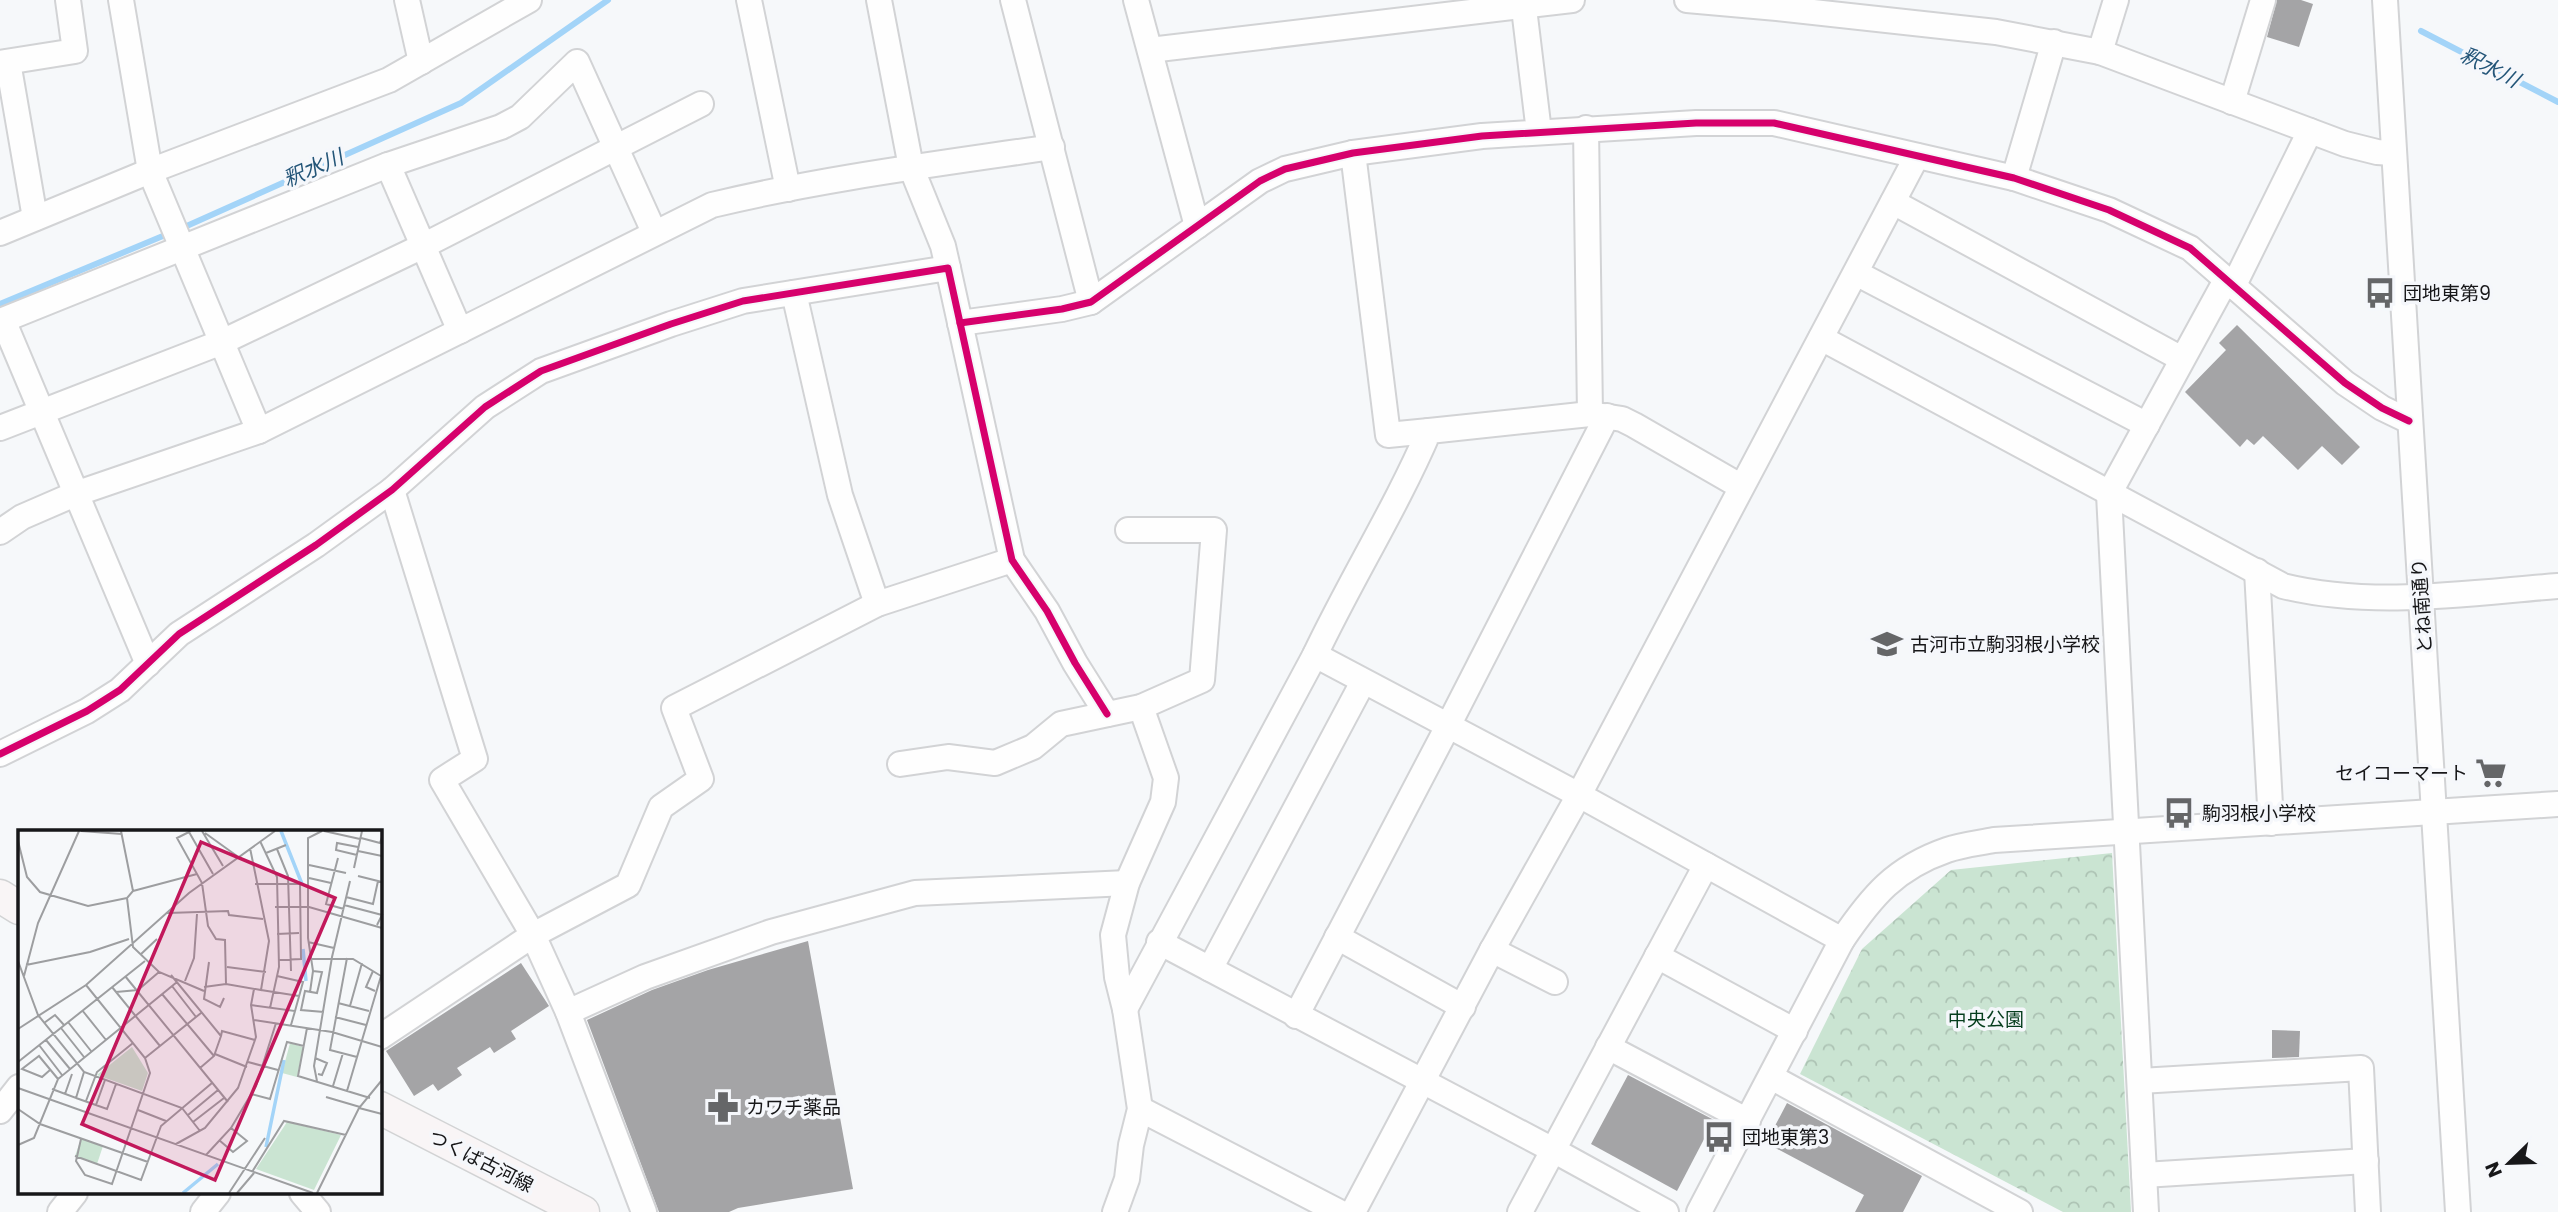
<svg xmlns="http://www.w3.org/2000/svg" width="2558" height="1212" viewBox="0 0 2558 1212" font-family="Poppins,'Noto Sans JP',sans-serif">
  <defs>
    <pattern id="park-crowns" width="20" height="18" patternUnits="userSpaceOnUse" patternTransform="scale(1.75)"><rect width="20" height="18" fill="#cae4d2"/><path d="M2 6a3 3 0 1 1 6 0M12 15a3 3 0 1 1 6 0" fill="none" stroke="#adc3b4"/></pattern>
  </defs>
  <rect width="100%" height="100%" fill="#f6f8fa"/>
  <polygon fill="url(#park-crowns)" points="2112,853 2131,1212 2063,1212 1800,1074 1862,949 1951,870"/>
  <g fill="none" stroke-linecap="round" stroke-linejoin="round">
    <g stroke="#a3d4f8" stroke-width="6">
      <polyline points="2421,31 2558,102"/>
      <polyline points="180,229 461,103 608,0"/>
      <polyline points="0,304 170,233"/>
    </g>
  </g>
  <g fill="#a4a4a6">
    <polygon points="2277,0 2301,0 2313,4 2299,47 2267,37"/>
    <polygon points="2237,325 2360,447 2342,465 2322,446 2298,470 2263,436 2254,445 2247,439 2240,447 2185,392 2226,350 2219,343"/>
    <polygon points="808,941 853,1189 738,1208 729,1212 659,1212 587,1020 652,990 708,970"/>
    <polygon points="521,963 549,1006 511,1031 516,1039 494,1053 490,1047 457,1068 462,1075 438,1091 433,1084 414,1096 386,1051"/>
    <polygon points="2272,1030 2300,1031 2299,1057 2272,1058"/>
    <polygon points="1628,1075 1714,1120 1677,1191 1591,1144"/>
    <polygon points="1787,1103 1922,1176 1903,1212 1855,1212 1864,1195 1766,1143"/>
  </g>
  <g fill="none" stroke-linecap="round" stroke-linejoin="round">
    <defs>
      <g id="minor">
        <polyline points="121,0 150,171 259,431"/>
        <polyline points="407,0 421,62"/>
        <polyline points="749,0 788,189"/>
        <polyline points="879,0 911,167 943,246 948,268"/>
        <polyline points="1013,0 1091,302"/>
        <polyline points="1136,0 1197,226"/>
        <polyline points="1523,0 1539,132"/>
        <polyline points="1687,0 1777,8 1996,32 2100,52 2345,144 2377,152 2393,153"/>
        <path d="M2385,0C2407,404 2436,808 2458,1212"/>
        <polyline points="1150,50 1572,0"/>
        <polyline points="2100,52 2116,0"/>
        <polyline points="8,62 35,218"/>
        <polyline points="0,63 75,51 68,0"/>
        <polyline points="2232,102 2263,0"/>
        <polyline points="1586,128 1590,414"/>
        <polyline points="1353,153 1388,435 1429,431"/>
        <polyline points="388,165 460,331"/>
        <polyline points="2014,178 2054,42"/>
        <polyline points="1893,202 2182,359"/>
        <polyline points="0,233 150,171 389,80 529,0"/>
        <polyline points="1856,273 2147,425"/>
        <polyline points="2233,287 2310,131"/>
        <polyline points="794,293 840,495 877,604"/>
        <polyline points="960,323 1062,309 1091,302 1260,181 1285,169 1353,153 1482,136 1696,123 1774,123 2014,178 2109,210 2190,248 2345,383 2382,408 2409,421"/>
        <path d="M1821,338L2283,586C2372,608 2468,593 2558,586"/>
        <polyline points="0,428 222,342 423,246 701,104"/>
        <polyline points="392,490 475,759 442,780 533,935 568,1012 644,1212"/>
        <path d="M0,532L22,517L75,494L259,431L712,205C824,178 938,164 1052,147"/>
        <polyline points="2257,571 2271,823"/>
        <polyline points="1315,655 1579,795 1842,940"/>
        <polyline points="148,664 3,320 388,165 501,127 520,117 577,62 654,232"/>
        <polyline points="0,754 87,711 120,690 179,634 316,545 392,490 485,407 541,371 671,324 743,301 948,268 1012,560 1047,611 1075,663 1107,714"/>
        <polyline points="900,764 948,757 995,763 1033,747 1061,724 1141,707 1202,680 1214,530 1128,530"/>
        <polyline points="1337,937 1463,1007"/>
        <polyline points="1159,942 1553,1150 1666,1212"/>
        <polyline points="1492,950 1555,982"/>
        <polyline points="1657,956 1795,1031"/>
        <polyline points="1210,969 1363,682"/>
        <path d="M1125,1009L1315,655C1351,579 1396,508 1429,431L1590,414L1622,419L1634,425L1740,486"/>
        <polyline points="568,1012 645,977 771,932 915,893 1127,883"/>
        <polyline points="1296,1016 1448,726 1607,416"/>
        <polyline points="380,1037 533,935 628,885 661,807 701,779 674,708 877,604 1012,560"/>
        <polyline points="1608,1047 1748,1121"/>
        <polyline points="1771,1077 2020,1212"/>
        <polyline points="2140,1081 2361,1068 2368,1212"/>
        <polyline points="1140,1109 1339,1212"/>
        <polyline points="0,1111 19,1087"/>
        <polyline points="2144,1175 2366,1161"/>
        <polyline points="302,1193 318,1212"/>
        <polyline points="60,1212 75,1193"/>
        <polyline points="203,1212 218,1193"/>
        <polyline points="1115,1212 1127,1179 1131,1145 1140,1109 1125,1009 1117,977 1113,935 1127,883 1163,802 1166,778 1141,707"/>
        <polyline points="1353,1212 1492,950 1579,795 1917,156"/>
        <polyline points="1520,1212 1706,865"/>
        <path d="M1699,1212L1842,940C1872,896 1895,868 1947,850C1961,845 1979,843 1994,840L2558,804"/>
        <polyline points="2146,1212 2109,494 2226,280"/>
      </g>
      <g id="major">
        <polyline points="0,896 19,908"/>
        <polyline points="380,1108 583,1212"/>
      </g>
    </defs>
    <use href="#minor" stroke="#d2d3d5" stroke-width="28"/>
    <use href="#major" stroke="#d2d3d4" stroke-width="35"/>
    <use href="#minor" stroke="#fefefe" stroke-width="24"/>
    <use href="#major" stroke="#f9f5f6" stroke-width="32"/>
    <defs>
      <g id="cycleway">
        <polyline points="960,323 1062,309 1091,302 1260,181 1285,169 1353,153 1482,136 1696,123 1774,123 2014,178 2109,210 2190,248 2345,383 2382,408 2409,421"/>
        <polyline points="0,754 87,711 120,690 179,634 316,545 392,490 485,407 541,371 671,324 743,301 948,268 1012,560 1047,611 1075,663 1107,714"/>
      </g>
    </defs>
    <use href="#cycleway" stroke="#f5f7fb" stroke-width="11"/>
    <use href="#cycleway" stroke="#d6006c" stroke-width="7"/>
  </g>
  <defs>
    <symbol id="bus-bare" viewBox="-9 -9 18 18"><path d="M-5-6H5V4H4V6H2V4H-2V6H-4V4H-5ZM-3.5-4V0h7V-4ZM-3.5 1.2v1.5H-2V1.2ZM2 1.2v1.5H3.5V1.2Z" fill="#656668" stroke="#f5f7fb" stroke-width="2.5" paint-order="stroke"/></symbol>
    <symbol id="school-bare" viewBox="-9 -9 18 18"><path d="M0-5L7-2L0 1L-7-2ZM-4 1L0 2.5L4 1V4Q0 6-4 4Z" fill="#656668" stroke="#f5f7fb" stroke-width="2.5" paint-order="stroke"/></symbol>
    <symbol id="supermarket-bare" viewBox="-9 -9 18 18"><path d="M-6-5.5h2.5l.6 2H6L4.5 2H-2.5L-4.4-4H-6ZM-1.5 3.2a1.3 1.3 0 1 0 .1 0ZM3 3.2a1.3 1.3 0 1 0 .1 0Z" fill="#656668" stroke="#f5f7fb" stroke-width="2.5" paint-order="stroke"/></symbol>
    <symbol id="pharmacy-bare" viewBox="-9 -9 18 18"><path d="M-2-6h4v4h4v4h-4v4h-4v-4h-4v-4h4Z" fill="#656668" stroke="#f5f7fb" stroke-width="2.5" paint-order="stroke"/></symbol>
  </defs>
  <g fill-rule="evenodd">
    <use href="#bus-bare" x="2358" y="271" width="44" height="44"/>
    <use href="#school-bare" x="1865" y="622" width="44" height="44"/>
    <use href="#supermarket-bare" x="2469" y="751" width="44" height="44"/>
    <use href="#bus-bare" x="2157" y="791" width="44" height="44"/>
    <use href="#pharmacy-bare" x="701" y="1085" width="44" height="44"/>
    <use href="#bus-bare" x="1697" y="1115" width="44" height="44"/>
  </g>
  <g text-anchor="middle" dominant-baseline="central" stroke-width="7" stroke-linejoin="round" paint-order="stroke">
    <g font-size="19" fill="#171719" stroke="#f5f7fb" text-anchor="start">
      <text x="2403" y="293">団地東第9</text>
      <text x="1910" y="644">古河市立駒羽根小学校</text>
      <text x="2468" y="773" text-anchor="end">セイコーマート</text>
      <text x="2202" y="813">駒羽根小学校</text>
      <text x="746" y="1107">カワチ薬品</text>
      <text x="1742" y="1137">団地東第3</text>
    </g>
    <g font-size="19" fill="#171719" stroke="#f5f7fb">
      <text transform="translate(2422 606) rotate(-94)">とね南通り</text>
      <text transform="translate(481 1161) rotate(27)">つくば古河線</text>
    </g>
    <g font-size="19" fill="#053d1d" stroke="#f5f7fb">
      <text x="1986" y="1019">中央公園</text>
    </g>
    <g font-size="21" font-style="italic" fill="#235578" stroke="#f5f7fb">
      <text transform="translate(2490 67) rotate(27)">釈水川</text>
      <text transform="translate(313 168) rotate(-23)">釈水川</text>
    </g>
  </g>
  <g transform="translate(18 830)">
    <rect width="364" height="364" fill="#f6f8fa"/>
    <path d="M272,213L285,217L279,247L264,243ZM114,217L130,243L124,261L79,245ZM269,292L323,305L296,360L238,339ZM63,309L85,316L79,334L57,326Z" fill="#cae4d2"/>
    <path fill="none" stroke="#a3d4f8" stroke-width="3.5" d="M263,1L284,54M285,119L288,151M248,317L266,230M165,363L200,334"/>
    <path fill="none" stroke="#9d9ea0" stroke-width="2" d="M63,1L104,4M103,1L115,61L109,68L115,117L141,142L186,161M173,1L159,8L184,53L190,96L198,109L207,110L208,154M184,1L205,36M304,1L290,8V108L295,141L304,142L299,163L287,161L283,180L306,182M306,1L342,9M171,2L195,44M187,3L219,26M343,8L362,13L364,7M0,11L9,47L22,62L70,76L109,68M242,11L259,47L261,137L252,178M259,19L270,46L273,141M340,21L364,26M248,23L268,15M339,25L318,20L319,13L340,17M320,28L308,74L326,79M291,35L328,43M336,38L344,1M340,46L364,52M291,48L313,53M237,54H282L283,129L261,130M115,61L179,44M328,67L355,74L360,51M326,75L364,85L359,95M257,77H291L364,98M150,83L210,81L211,85L245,89M259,104L281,103M290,112L316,118M122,125L139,109M329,128L312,220L339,227M293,129H335L363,146M0,131L20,185L66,242L164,278L182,301M191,132L186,169L202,177L206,168M8,135L72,122L111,109M209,137L248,142M355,141L348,157L357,161M153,145L203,206L196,226L182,238M6,146L20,93L61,1M107,146L210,272M259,146L285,152L277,181M167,151L176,128L179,84M154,156L178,187M94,157L142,216M186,157L208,154L243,160L251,111L232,18M243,160L281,166M98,162L120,160L141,142M292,162L295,141M144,164L196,226M320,173L351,181M233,175L277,181L273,195M332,176L344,133M64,180L88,210M317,187L348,195M236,190L314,202L364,217M50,192L73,221M26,193L37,185L46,195M43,198L66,227M289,198L280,246L352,268M0,199L68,155L171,63L257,1M203,206L204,201L237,210M28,210L52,239M21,215L44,245M197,224L229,237M127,228L183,183M297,228L309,233L304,245L300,244M0,232L127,131M230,232L260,240M32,240L24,247L4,239L21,226L40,249M299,251L296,236L314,127L332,51M315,256L325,223M0,258L295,363M34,259L58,268L66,242M329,261L363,146M47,264L54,244M233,264L252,269L269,212L286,216M308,267L342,277M58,268L89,279L98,254M68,271L79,242L115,213M78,275L87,250M341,278L364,284M0,279L22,294L130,332M120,280L148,291M170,285L200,260M175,292L206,268M63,309L58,331L67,345L94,354L132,243L127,228L68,155M201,310L215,322L229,311L213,298M158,314L187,298L220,258L238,207L233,175L236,159M0,315L16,308L40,249L159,152M188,325L213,298L238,256L258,193M57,326L123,350L143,296L194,253M234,342L266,291L328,305M211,363L247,308M219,363L236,343M299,363L341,278L364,250"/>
    <path fill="#c2185b" fill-opacity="0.15" stroke="#c2185b" stroke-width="3.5" d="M183,12L317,68L197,350L64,294Z"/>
    <rect width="364" height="364" fill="none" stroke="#171719" stroke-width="3.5"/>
  </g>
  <g transform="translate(2509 1163) rotate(247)" stroke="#f5f7fb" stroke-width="5" paint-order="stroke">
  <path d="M0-5L12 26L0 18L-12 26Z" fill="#171719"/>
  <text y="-10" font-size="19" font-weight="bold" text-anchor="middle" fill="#171719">N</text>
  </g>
</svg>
